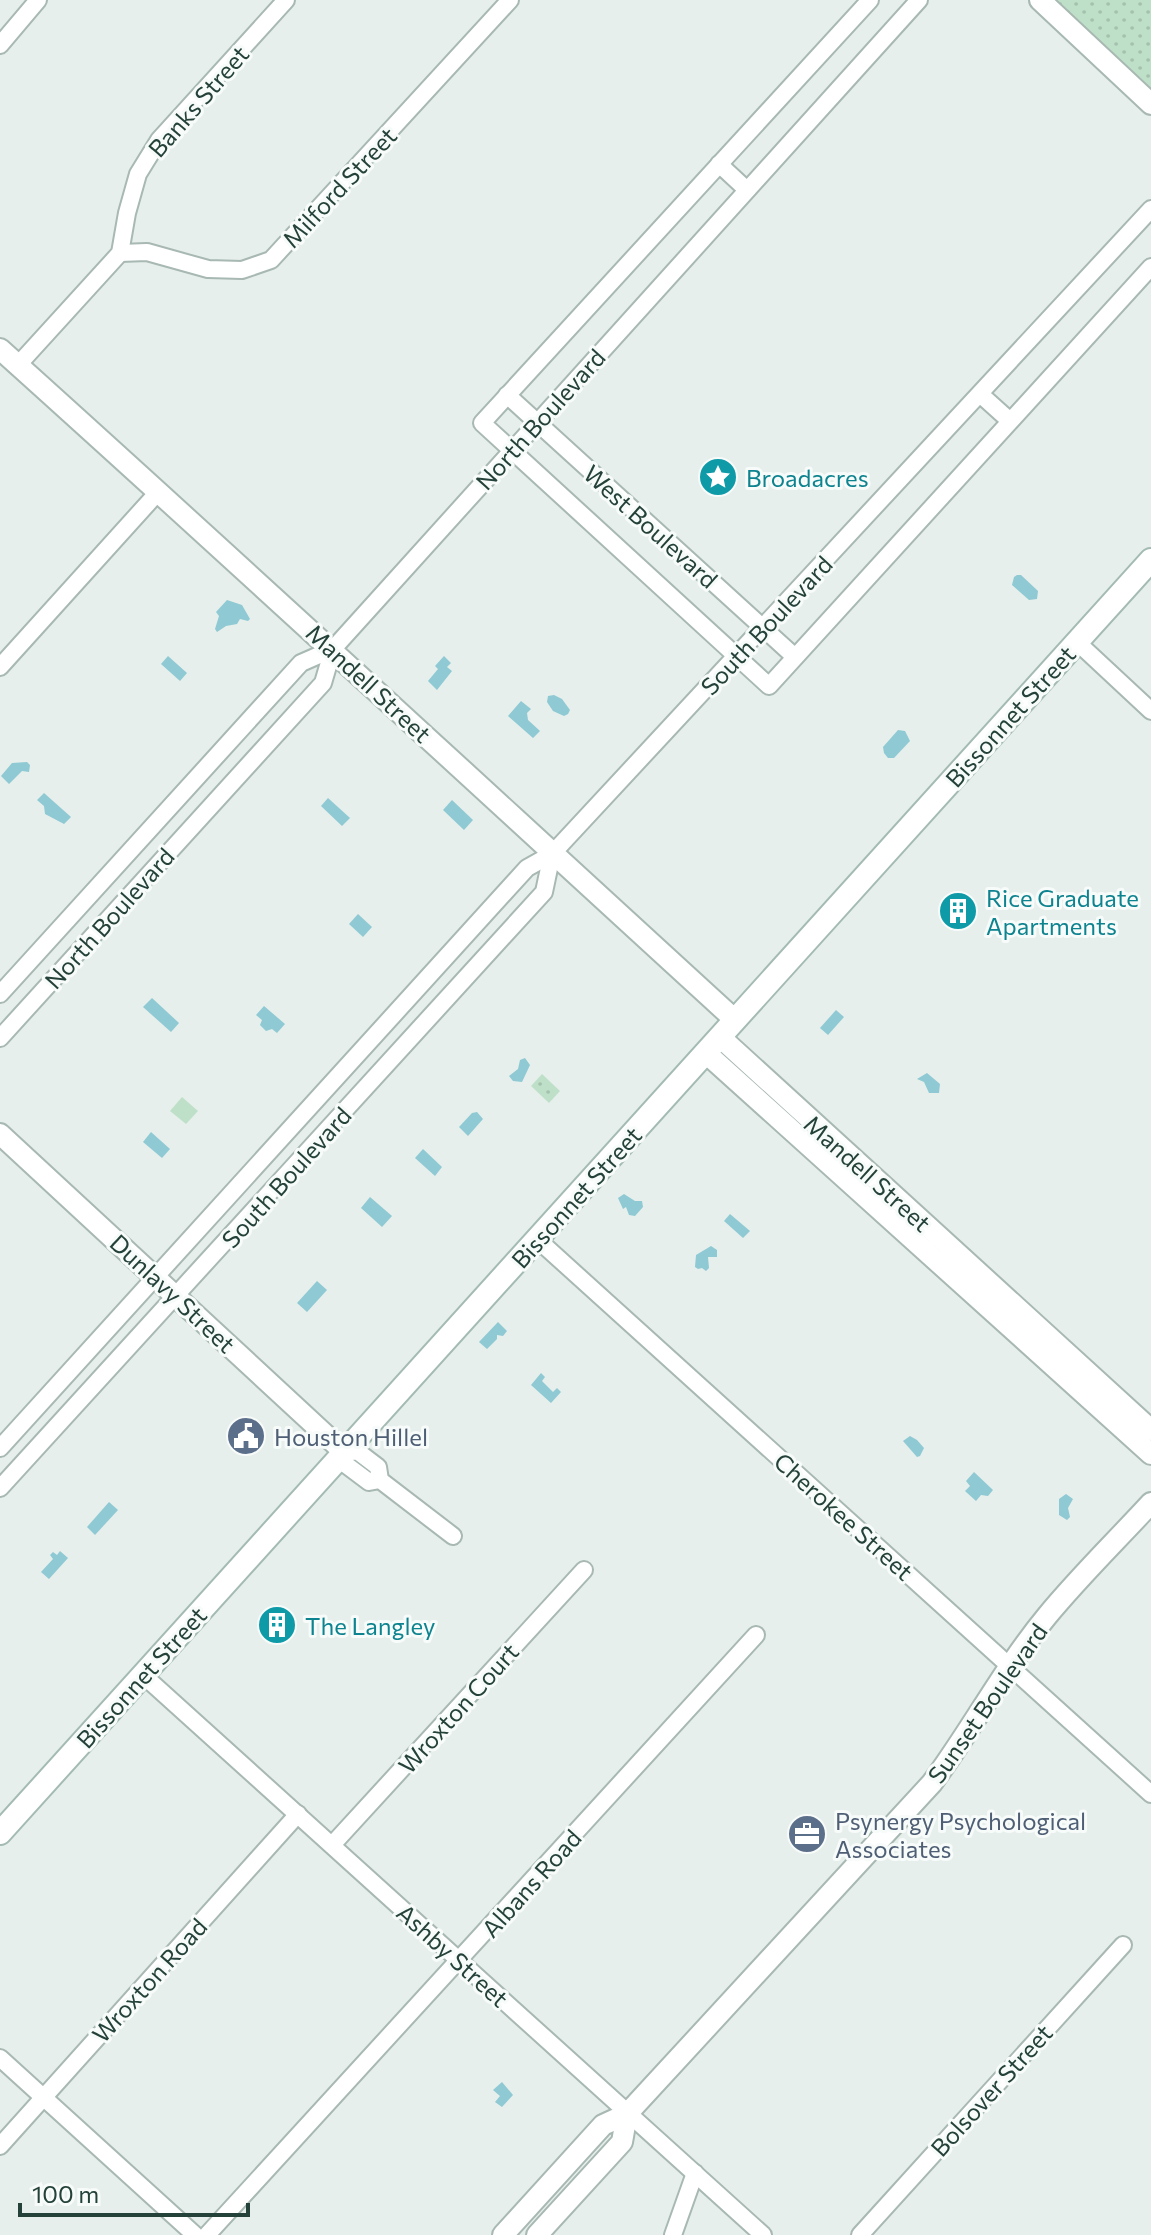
<svg xmlns="http://www.w3.org/2000/svg" width="1151" height="2235" viewBox="0 0 1151 2235" font-family="Commissioner,sans-serif">
  <defs>
    <pattern id="grass-dots" width="8" height="8" patternUnits="userSpaceOnUse" patternTransform="scale(2)"><rect width="8" height="8" fill="#bfe0c8"/><path d="M2 2h.1M6 6h.1" fill="none" stroke="#a4c1ad" stroke-width="1.8" stroke-linecap="round"/></pattern>
  </defs>
  <rect width="100%" height="100%" fill="#e6efeb"/>
  <g fill="url(#grass-dots)">
    <polygon points="1056,0 1151,0 1151,88"/>
    <polygon points="542,1074 560,1091 549,1103 531,1086"/>
  </g>
  <polygon fill="#bfe0c8" points="182,1097 198,1111 186,1124 170,1111"/>
  <g fill="#8ec9d4">
    <polygon points="1017,575 1021,575 1038,591 1037,599 1029,600 1012,585 1014,577"/>
    <polygon points="227,600 242,605 250,619 248,621 240,619 237,624 226,626 217,632 215,629 219,616 216,612"/>
    <polygon points="168,656 187,673 180,681 161,664"/>
    <polygon points="444,656 451,663 447,667 452,671 437,690 428,681 438,669 435,666"/>
    <polygon points="554,695 562,699 570,710 568,714 564,716 553,711 547,702 548,696"/>
    <polygon points="521,701 531,709 527,713 528,720 540,731 533,738 508,716"/>
    <polygon points="898,730 905,731 910,741 894,758 888,758 884,753 883,747"/>
    <polygon points="27,762 30,765 29,772 22,771 9,784 1,776 12,763"/>
    <polygon points="44,793 71,817 64,824 45,814 44,806 37,800"/>
    <polygon points="328,798 350,818 342,826 321,806"/>
    <polygon points="452,800 473,820 464,830 443,810"/>
    <polygon points="358,914 372,927 363,937 349,924"/>
    <polygon points="152,998 179,1023 171,1032 143,1007"/>
    <polygon points="264,1006 285,1024 277,1033 272,1029 266,1031 260,1025 262,1020 256,1015"/>
    <polygon points="836,1010 844,1017 828,1035 820,1028"/>
    <polygon points="525,1058 530,1065 522,1082 513,1081 509,1076 518,1069 520,1060"/>
    <polygon points="927,1073 940,1084 939,1093 929,1093 924,1082 917,1079"/>
    <polygon points="477,1112 483,1119 468,1136 459,1127 472,1113"/>
    <polygon points="151,1132 170,1149 162,1158 143,1142"/>
    <polygon points="423,1149 442,1167 435,1176 415,1158"/>
    <polygon points="624,1194 635,1201 642,1201 643,1207 635,1216 629,1215 626,1207 623,1209 618,1198"/>
    <polygon points="370,1197 392,1216 382,1227 361,1208"/>
    <polygon points="730,1214 750,1231 743,1238 724,1221"/>
    <polygon points="711,1246 717,1250 717,1257 708,1257 709,1268 706,1271 702,1268 698,1269 695,1267 696,1255"/>
    <polygon points="317,1281 327,1290 307,1312 297,1303"/>
    <polygon points="498,1322 507,1331 503,1336 497,1335 497,1339 487,1349 479,1342"/>
    <polygon points="541,1373 545,1377 542,1381 553,1392 557,1388 561,1392 551,1403 531,1385"/>
    <polygon points="910,1436 917,1440 924,1448 920,1456 917,1457 903,1441"/>
    <polygon points="974,1472 993,1490 988,1496 981,1495 976,1501 965,1491 970,1486 966,1481"/>
    <polygon points="1066,1494 1073,1499 1068,1508 1070,1517 1067,1520 1059,1515 1059,1499"/>
    <polygon points="109,1502 118,1510 95,1535 87,1527"/>
    <polygon points="60,1551 68,1558 49,1579 41,1572 53,1559 50,1555 53,1552 57,1555"/>
    <polygon points="502,2082 513,2095 502,2107 495,2102 500,2096 493,2090"/>
  </g>
  <g fill="none" stroke-linecap="round" stroke-linejoin="round">
    <defs>
      <g id="minor">
        <polyline points="870,0 482,423 769,686 1151,267"/>
        <polyline points="0,45 38,0"/>
        <polyline points="719,164 747,190"/>
        <polyline points="120,253 147,252 208,269 242,270 271,260 510,0"/>
        <polyline points="18,365 120,253 127,213 138,174 159,140 286,0"/>
        <polyline points="980,394 1010,421"/>
        <polyline points="507,395 795,657"/>
        <polyline points="1077,642 1151,711"/>
        <polyline points="0,667 159,491"/>
        <polyline points="0,994 301,663 333,649"/>
        <polyline points="0,1038 323,683 333,649 919,0"/>
        <polyline points="537,1239 1151,1794"/>
        <polyline points="0,1448 527,868 552,854 1151,209"/>
        <polyline points="380,1480 369,1482 345,1464 345,1453 357,1451 378,1467 380,1480 453,1536"/>
        <polyline points="0,1488 544,892 552,854"/>
        <polyline points="143,1675 763,2235"/>
        <polyline points="332,1845 584,1570"/>
        <polyline points="0,2058 195,2235"/>
        <polyline points="0,2146 298,1814"/>
        <polyline points="207,2235 756,1635"/>
        <polyline points="673,2235 695,2173"/>
        <polyline points="860,2235 1123,1945"/>
      </g>
      <g id="tertiary">
        <polyline points="1040,0 1151,104"/>
        <path d="M0,349C247,571 490,796 735,1020"/>
        <polyline points="720,1037 1151,1430"/>
        <polyline points="706,1053 1151,1454"/>
        <polyline points="0,1134 345,1453"/>
        <path d="M503,2235L603,2125L627,2114L932,1783C972,1729 1004,1668 1047,1616C1079,1577 1116,1541 1151,1503"/>
        <polyline points="537,2235 622,2142 627,2114"/>
      </g>
      <polyline id="secondary" points="0,1833 1151,560"/>
    </defs>
    <use href="#minor" stroke="#a8b8b2" stroke-width="20"/>
    <use href="#tertiary" stroke="#a8b8b2" stroke-width="24"/>
    <use href="#secondary" stroke="#a4bbb3" stroke-width="26"/>
    <use href="#minor" stroke="#fff" stroke-width="16"/>
    <use href="#tertiary" stroke="#fff" stroke-width="20"/>
    <use href="#secondary" stroke="#fff" stroke-width="22"/>
  </g>
  <defs>
    <symbol id="sight-disc" viewBox="-11 -11 22 22"><circle r="9.5" fill="#0f9aa8" stroke="#f7fbf9"/><path d="M0-6L1.8-2.2L6-1.7L2.9 1.2L3.7 5.4L0 3.3L-3.7 5.4L-2.9 1.2L-6-1.7L-1.8-2.2Z" fill="#fff"/></symbol>
    <symbol id="building-disc" viewBox="-11 -11 22 22"><circle r="9.5" fill="#0f9aa8" stroke="#f7fbf9"/><path d="M-4-6H4V6H1V3H-1V6H-4ZM-2.5-4.3h1.7v1.8h-1.7ZM.8-4.3h1.7v1.8H.8ZM-2.5-1h1.7V.8h-1.7ZM.8-1h1.7V.8H.8Z" fill="#fff"/></symbol>
    <symbol id="civic-disc" viewBox="-11 -11 22 22"><circle r="9.5" fill="#5c6f8a" stroke="#f7fbf9"/><path d="M-.6-6.5H3V-4.5H.6V-3L4-1V1h2V6H-6V1h2V-1L-.6-3ZM-1.2 2.5V6h2.4V2.5Z" fill="#fff"/></symbol>
    <symbol id="office-disc" viewBox="-11 -11 22 22"><circle r="9.5" fill="#5c6f8a" stroke="#f7fbf9"/><path d="M-6-3h4V-5.5h4V-3h4V5H-6ZM-1-4.5V-3h2v-1.5ZM-6 0V1H6V0Z" fill="#fff"/></symbol>
  </defs>
  <g fill-rule="evenodd">
    <use href="#sight-disc" x="696" y="455" width="44" height="44"/>
    <use href="#building-disc" x="936" y="889" width="44" height="44"/>
    <use href="#civic-disc" x="224" y="1414" width="44" height="44"/>
    <use href="#building-disc" x="255" y="1603" width="44" height="44"/>
    <use href="#office-disc" x="785" y="1812" width="44" height="44"/>
  </g>
  <g text-anchor="middle" dominant-baseline="central" stroke-width="6" stroke-linejoin="round" paint-order="stroke">
    <g font-size="24" fill="#24423a" stroke="#f7fbf9">
      <text transform="translate(198 101) rotate(-49)">Banks Street</text>
      <text transform="translate(339 187) rotate(-47)">Milford Street</text>
      <text transform="translate(540 419) rotate(-48)">North Boulevard</text>
      <text transform="translate(651 526) rotate(42)">West Boulevard</text>
      <text transform="translate(766 625) rotate(-47)">South Boulevard</text>
      <text transform="translate(369 683) rotate(43)">Mandell Street</text>
      <text transform="translate(1010 716) rotate(-48)">Bissonnet Street</text>
      <text transform="translate(109 918) rotate(-48)">North Boulevard</text>
      <text transform="translate(868 1173) rotate(42)">Mandell Street</text>
      <text transform="translate(286 1177) rotate(-48)">South Boulevard</text>
      <text transform="translate(576 1197) rotate(-48)">Bissonnet Street</text>
      <text transform="translate(173 1293) rotate(43)">Dunlavy Street</text>
      <text transform="translate(844 1516) rotate(42)">Cherokee Street</text>
      <text transform="translate(141 1677) rotate(-48)">Bissonnet Street</text>
      <text transform="translate(987 1703) rotate(-55)">Sunset Boulevard</text>
      <text transform="translate(458 1708) rotate(-48)">Wroxton Court</text>
      <text transform="translate(531 1883) rotate(-48)">Albans Road</text>
      <text transform="translate(453 1955) rotate(42)">Ashby Street</text>
      <text transform="translate(149 1980) rotate(-48)">Wroxton Road</text>
      <text transform="translate(991 2090) rotate(-48)">Bolsover Street</text>
    </g>
    <g font-size="24" fill="#0d838f" stroke="#f7fbf9" text-anchor="start">
      <text x="746" y="477">Broadacres</text>
      <text x="986" y="897">Rice Graduate<tspan x="986" dy="28">Apartments</tspan></text>
      <text x="305" y="1625">The Langley</text>
    </g>
    <g font-size="24" fill="#4e5e75" stroke="#f7fbf9" text-anchor="start">
      <text x="274" y="1436">Houston Hillel</text>
      <text x="835" y="1820">Psynergy Psychological<tspan x="835" dy="28">Associates</tspan></text>
    </g>
  </g>
  <path d="M20 2203v12h228v-12" fill="none" stroke="#24423a" stroke-width="4"/>
  <text x="32" y="2203" font-size="24" fill="#24423a" stroke="#f7fbf9" stroke-width="6" paint-order="stroke">100 m</text>
</svg>
